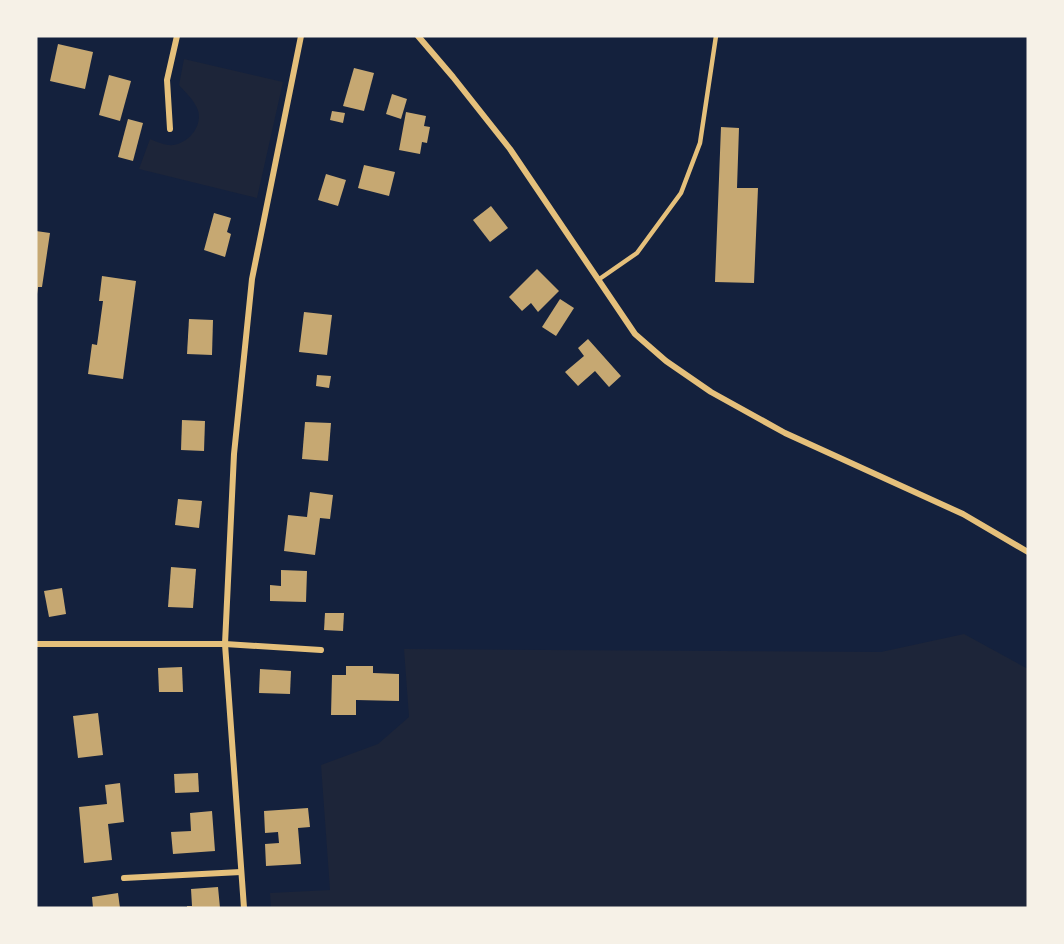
<svg xmlns="http://www.w3.org/2000/svg" width="1064" height="944" viewBox="0 0 1064 944" font-family="Merriweather,serif">
  <rect width="100%" height="100%" fill="#14213d"/>
  <g fill="#1d2539">
    <path d="M184,59L283,82L257,198L139,169L150,139C155,141 162,144 168,145C187,147 205,125 197,108C193,99 185,92 179,85Z"/>
    <polygon points="964,634 1028,669 1028,908 271,908 270,893 330,890 321,765 378,744 409,717 404,649 881,652"/>
  </g>
  <g fill="#c6a872">
    <polygon points="58,44 93,52 85,89 50,81"/>
    <polygon points="354,68 374,73 364,111 343,106"/>
    <polygon points="109,75 131,81 120,121 99,115"/>
    <polygon points="392,94 407,99 401,119 386,114"/>
    <polygon points="332,111 345,113 343,123 330,120"/>
    <polygon points="406,112 426,116 424,126 430,127 427,143 422,142 420,154 399,150"/>
    <polygon points="128,119 143,123 133,161 118,157"/>
    <polygon points="721,127 739,128 737,188 758,188 754,283 715,282"/>
    <polygon points="364,165 395,172 389,196 358,188"/>
    <polygon points="326,174 346,180 338,206 318,200"/>
    <polygon points="491,206 508,228 490,242 473,220"/>
    <polygon points="214,213 231,218 227,232 231,234 225,257 204,250"/>
    <polygon points="36,231 50,233 42,287 38,287 37,294 36,294"/>
    <polygon points="537,269 559,291 538,312 531,303 522,311 509,297"/>
    <polygon points="102,276 136,281 123,379 88,374 92,344 97,345 103,301 99,301"/>
    <polygon points="560,299 574,308 556,336 542,327"/>
    <polygon points="304,312 332,315 327,355 299,352"/>
    <polygon points="189,319 213,320 212,355 187,354"/>
    <polygon points="588,339 621,376 609,387 595,371 578,386 565,372 584,356 578,348"/>
    <polygon points="317,375 331,376 329,388 316,386"/>
    <polygon points="182,420 205,421 204,451 181,450"/>
    <polygon points="305,422 331,423 328,461 302,459"/>
    <polygon points="310,492 333,495 330,519 320,518 315,555 284,551 288,515 307,517"/>
    <polygon points="178,499 202,501 199,528 175,525"/>
    <polygon points="171,567 196,569 193,608 168,607"/>
    <polygon points="281,570 307,571 306,602 270,601 270,585 281,586"/>
    <polygon points="62,588 66,614 49,617 44,591"/>
    <polygon points="325,613 344,613 343,631 324,630"/>
    <polygon points="346,666 373,666 373,673 399,674 399,701 356,700 356,715 331,715 332,675 346,675"/>
    <polygon points="182,667 183,692 159,692 158,668"/>
    <polygon points="260,669 291,671 290,694 259,693"/>
    <polygon points="98,713 103,755 78,758 73,716"/>
    <polygon points="198,773 199,792 175,793 174,774"/>
    <polygon points="120,783 124,822 108,824 112,860 84,863 79,807 107,804 105,785"/>
    <polygon points="308,808 310,827 298,828 301,864 266,866 265,844 279,843 278,832 265,833 264,811"/>
    <polygon points="212,811 215,851 173,854 171,832 191,831 190,813"/>
    <polygon points="218,887 220,908 187,908 187,906 192,906 191,889"/>
    <polygon points="118,893 120,908 93,908 92,897"/>
  </g>
  <g fill="none" stroke-linecap="round" stroke-linejoin="round">
    <polyline stroke="#e5c07b" stroke-width="4.5" points="598,280 637,253 681,193 700,143 716,36"/>
    <g stroke="#e5c07b" stroke-width="6">
      <polyline points="418,36 453,77 510,149 635,334 666,361 711,392 785,433 963,514 1028,552"/>
      <polyline points="170,129 167,80 177,36"/>
      <polyline points="36,644 225,644 321,650"/>
      <polyline points="124,878 241,872"/>
      <polyline points="244,908 225,644 234,454 252,279 301,36"/>
    </g>
  </g>
  <rect width="1064" height="944" fill="none" stroke="#f6f1e7" stroke-width="75"/>
</svg>
